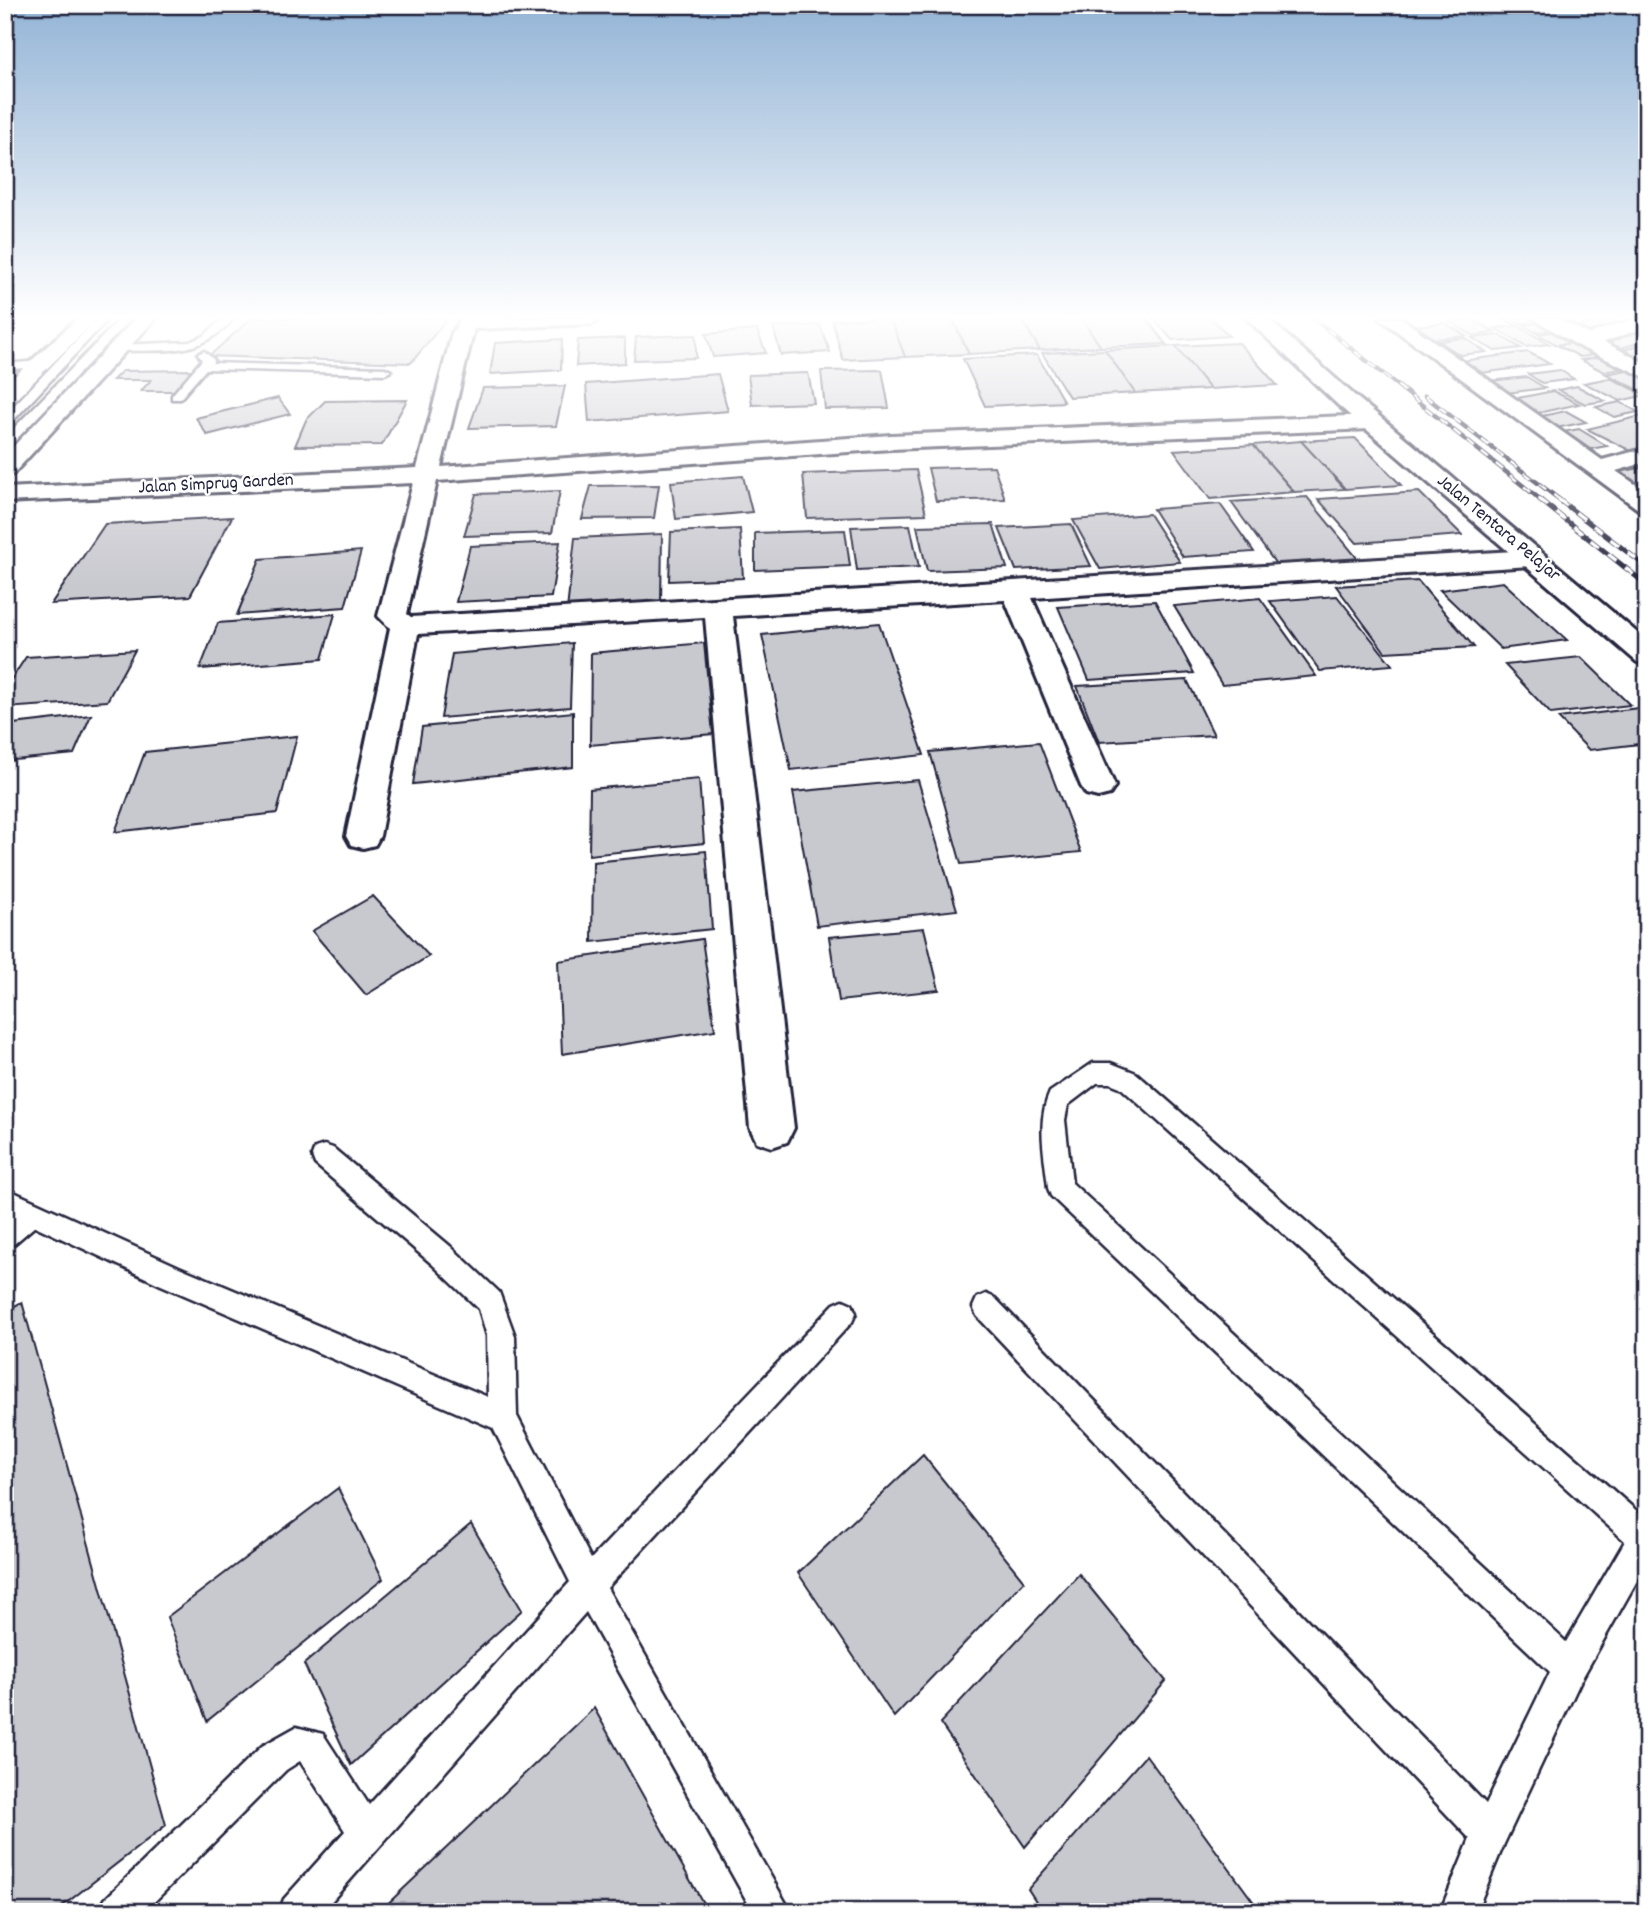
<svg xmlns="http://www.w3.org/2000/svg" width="1652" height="1917" viewBox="0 0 1652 1917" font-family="Dekko,sans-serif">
  <rect width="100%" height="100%" fill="#fff"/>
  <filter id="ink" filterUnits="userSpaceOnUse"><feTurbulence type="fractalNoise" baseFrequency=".0143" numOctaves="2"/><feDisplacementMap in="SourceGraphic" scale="14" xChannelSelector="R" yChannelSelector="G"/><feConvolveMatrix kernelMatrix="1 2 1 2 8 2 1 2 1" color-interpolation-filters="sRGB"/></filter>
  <g filter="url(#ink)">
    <g fill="#c8c8cf" stroke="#22223b" stroke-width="2">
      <polygon points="252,318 448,318 411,363 209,356"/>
      <polygon points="890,318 952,318 969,354 905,357"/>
      <polygon points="890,318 905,357 843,360 832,320"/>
      <polygon points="952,318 1021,318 1040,350 969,354"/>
      <polygon points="1021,318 1081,318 1101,347 1040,350"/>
      <polygon points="1081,318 1146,318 1166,344 1101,347"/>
      <polygon points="1153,318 1211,318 1229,336 1172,340"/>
      <polygon points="1504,318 1531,318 1537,322 1513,324"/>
      <polygon points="1472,319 1496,332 1474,336 1450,322"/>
      <polygon points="1608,319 1626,326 1590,335 1572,328"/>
      <polygon points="1546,322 1558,330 1535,332 1523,325"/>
      <polygon points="1445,323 1466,336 1435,339 1415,326"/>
      <polygon points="820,325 830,352 781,355 773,327"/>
      <polygon points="1518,326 1549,344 1526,347 1495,328"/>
      <polygon points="1635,329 1647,334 1647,340 1615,350 1594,342"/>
      <polygon points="757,330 766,353 713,357 706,334"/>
      <polygon points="1559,331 1579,342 1557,345 1538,334"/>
      <polygon points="696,335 696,358 634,360 636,337"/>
      <polygon points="1499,335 1521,348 1495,351 1472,338"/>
      <polygon points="625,338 625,363 576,366 578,340"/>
      <polygon points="1465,338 1486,352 1460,355 1439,341"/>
      <polygon points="562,339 561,370 490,374 495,343"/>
      <polygon points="1579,342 1602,354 1580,357 1557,345"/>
      <polygon points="1239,343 1277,385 1210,389 1175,346"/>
      <polygon points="1647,343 1647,362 1643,363 1616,352"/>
      <polygon points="1175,346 1210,389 1135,393 1105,350"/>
      <polygon points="1105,350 1135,393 1069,397 1042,353"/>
      <polygon points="1528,352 1550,364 1481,373 1460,361"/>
      <polygon points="1037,355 1064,402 985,406 963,359"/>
      <polygon points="1606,356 1629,367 1604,372 1581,360"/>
      <polygon points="1632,369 1647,375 1647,394 1606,374"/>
      <polygon points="192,370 174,391 141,391 151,380 113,380 122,371"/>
      <polygon points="882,370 889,408 825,409 821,371"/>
      <polygon points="1560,370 1574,379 1542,383 1528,374"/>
      <polygon points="808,373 814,403 752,405 748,375"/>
      <polygon points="718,374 728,411 589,422 586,384"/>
      <polygon points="1527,377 1545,388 1506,393 1489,381"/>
      <polygon points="1610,378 1646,395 1620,401 1584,383"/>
      <polygon points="565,386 556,426 469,428 483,388"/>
      <polygon points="1577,386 1605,401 1585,404 1558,390"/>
      <polygon points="1553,391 1579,404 1538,413 1513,399"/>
      <polygon points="278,398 290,414 207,435 196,418"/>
      <polygon points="407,400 382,445 295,446 306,420 325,401"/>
      <polygon points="1620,402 1638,412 1614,417 1596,407"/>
      <polygon points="1566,411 1586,422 1556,428 1537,417"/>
      <polygon points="1641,416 1647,419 1647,449 1633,452 1587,429"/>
      <polygon points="1579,429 1607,446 1580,451 1552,434"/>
      <polygon points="1355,438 1401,485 1345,489 1301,441"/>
      <polygon points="1301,441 1345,489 1294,492 1253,445"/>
      <polygon points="1253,445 1294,492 1210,499 1174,450"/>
      <polygon points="994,466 1005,499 936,501 928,468"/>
      <polygon points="1641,468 1647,472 1647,490 1618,472"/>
      <polygon points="916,470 926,514 807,518 803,474"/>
      <polygon points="743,476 752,512 676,519 671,482"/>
      <polygon points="659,485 654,518 582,519 591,486"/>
      <polygon points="560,491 552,533 464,536 476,494"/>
      <polygon points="1419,492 1462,535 1357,543 1318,499"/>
      <polygon points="1307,497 1358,559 1276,564 1231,502"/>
      <polygon points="1220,504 1254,552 1183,557 1153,509"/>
      <polygon points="1149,514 1180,562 1100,569 1073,520"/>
      <polygon points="232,517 190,596 51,604 105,524"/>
      <polygon points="993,524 1007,568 927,571 917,526"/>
      <polygon points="1071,524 1091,566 1016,570 999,528"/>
      <polygon points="910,525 919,567 857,570 851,527"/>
      <polygon points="740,529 743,578 669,581 671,532"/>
      <polygon points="845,530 850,566 755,570 755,533"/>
      <polygon points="662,534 661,604 567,610 575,538"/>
      <polygon points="560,542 551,597 456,602 470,546"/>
      <polygon points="361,551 345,607 237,615 260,559"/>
      <polygon points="1418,581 1474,647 1385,652 1336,586"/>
      <polygon points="1503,582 1567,640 1501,649 1440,590"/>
      <polygon points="1337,596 1392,665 1320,671 1270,601"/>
      <polygon points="1260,598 1316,676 1222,685 1174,606"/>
      <polygon points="1155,601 1194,673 1089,680 1058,607"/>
      <polygon points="335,614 322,659 200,669 218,623"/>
      <polygon points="879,623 924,755 791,770 762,635"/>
      <polygon points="572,643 570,707 441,718 452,654"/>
      <polygon points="704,643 713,734 590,745 591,653"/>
      <polygon points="135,650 107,701 5,708 5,689 26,657"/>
      <polygon points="1581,657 1630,705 1551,714 1505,665"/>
      <polygon points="1187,680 1214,735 1099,742 1077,686"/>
      <polygon points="1647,707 1647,743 1589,750 1558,718"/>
      <polygon points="573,712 573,767 413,784 422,727"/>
      <polygon points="91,715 74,754 5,761 5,725"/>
      <polygon points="297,736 277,813 115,832 145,752"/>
      <polygon points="1039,742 1081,852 961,864 930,752"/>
      <polygon points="699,779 704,843 589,855 590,789"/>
      <polygon points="918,780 957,910 817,926 793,792"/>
      <polygon points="706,851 712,929 592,942 593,862"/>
      <polygon points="373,896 429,956 366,995 312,931"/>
      <polygon points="924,928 939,990 839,1001 829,937"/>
      <polygon points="702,939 715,1030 562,1054 558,961"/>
      <polygon points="22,1302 166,1825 55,1912 5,1912 5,1311"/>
      <polygon points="923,1455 1024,1581 894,1717 798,1573"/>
      <polygon points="338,1488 383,1579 207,1721 167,1617"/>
      <polygon points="471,1524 522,1610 351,1765 304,1664"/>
      <polygon points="1079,1574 1166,1681 1025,1847 940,1723"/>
      <polygon points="594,1708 708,1912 379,1912"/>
      <polygon points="1146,1755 1255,1904 1249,1912 1043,1912 1028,1889"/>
    </g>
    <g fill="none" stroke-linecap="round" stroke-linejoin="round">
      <defs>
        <g id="lane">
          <polygon points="98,318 109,318 9,425 5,426 5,415"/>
          <polygon points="121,318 132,318 9,447 5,448 5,437"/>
          <path d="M223,318H234C200,358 166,349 118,351L113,348L118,345L189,342L204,336Z"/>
          <polygon points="204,351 214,360 212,363 385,368 391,371 385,374 206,369 180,399 172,399 172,395 202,360 198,354"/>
          <polygon points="39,361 45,364 43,366 5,370 5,364"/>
          <path d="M1093,1063H1111L1136,1073L1647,1520V1563L1581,1680L1504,1844L1476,1912H1440L1470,1839L977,1316L973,1307L977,1298L986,1294L995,1298L1486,1804L1550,1672L1051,1196L1048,1188C1045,1156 1036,1122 1050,1092ZM1097,1083H1110L1120,1087L1625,1541L1566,1642L1072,1183L1065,1120L1068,1105Z"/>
          <polygon points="324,1145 333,1148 450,1246 499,1292 515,1336 517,1416 591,1559 834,1304 843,1300 852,1304 856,1313 852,1322 607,1588 791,1912 753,1912 586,1612 322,1912 279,1912 284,1899 345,1831 300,1761 286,1770 144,1912 100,1912 105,1899 262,1746 296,1727 323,1734 369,1805 570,1582 493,1428 161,1285 35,1226 14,1244 5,1247 5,1219 10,1215 5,1213 5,1188 179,1267 488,1397 487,1336 479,1309 432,1264 315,1164 312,1156 315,1148"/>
        </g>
        <g id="street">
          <polygon points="462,318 601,318 592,324 474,329 441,467 891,435 1371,415 1379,417 1382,422 1379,427 1371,429 891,449 437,481 407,614 411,617 1531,550 1540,552 1544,558 1540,564 1531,566 1032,598 1115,786 1110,794 1098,797 1086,794 1081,786 1005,600 733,616 794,1128 787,1142 772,1147 757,1142 750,1128 705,617 418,634 380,836 375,845 363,848 351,845 346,836 390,628 378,616 413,483 5,502 5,488 417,468 452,333"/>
          <polygon points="1379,318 1401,318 1602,460 1647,448 1647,462 1616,471 1647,492 1647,511 1638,509"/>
          <polygon points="1533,318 1557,318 1589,334 1636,318 1647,318 1647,327 1604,342 1647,364 1647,378 1578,346"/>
        </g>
        <polygon id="secondary" points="1246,318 1267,318 1354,395 1647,641 1647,665 1637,662 1338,405"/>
        <g id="highway">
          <polygon points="78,318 98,318 13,402 5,403 5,385"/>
          <polygon points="136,318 156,318 13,474 5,476 5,455"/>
        </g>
      </defs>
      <use href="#lane" stroke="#22223b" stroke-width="5"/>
      <use href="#street" stroke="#22223b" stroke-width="6"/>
      <use href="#secondary" stroke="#22223b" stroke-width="6"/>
      <use href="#highway" stroke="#22223b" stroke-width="6"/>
      <use href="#lane" fill="#fff" fill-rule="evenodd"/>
      <use href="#street" fill="#fff" fill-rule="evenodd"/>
      <use href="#secondary" fill="#fff" fill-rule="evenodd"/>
      <use href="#highway" fill="#fff" fill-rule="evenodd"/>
      <defs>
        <g id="rail-far1">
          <polyline points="1313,318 1541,500"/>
          <polyline points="1425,396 1560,500"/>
        </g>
        <g id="rail">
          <polyline points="1539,499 1647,585"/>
          <polyline points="1558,499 1647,567"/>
        </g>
      </defs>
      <use href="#rail-far1" stroke="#22223b" stroke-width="4.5"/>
      <use href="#rail" stroke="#22223b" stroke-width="5"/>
      <use href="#rail-far1" stroke="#fff" stroke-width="2.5" stroke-dasharray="9" stroke-linecap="butt"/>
      <use href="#rail" stroke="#fff" stroke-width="3.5" stroke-dasharray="11" stroke-linecap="butt"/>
    </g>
  </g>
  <linearGradient id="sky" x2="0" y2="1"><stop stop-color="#93b4d6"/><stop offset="0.54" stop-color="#fff"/><stop offset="1" stop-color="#fff" stop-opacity="0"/></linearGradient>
  <rect width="1652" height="587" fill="url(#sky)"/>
  <g text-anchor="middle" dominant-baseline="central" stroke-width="5" stroke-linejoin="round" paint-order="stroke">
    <g font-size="19" fill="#22223b" stroke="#fff">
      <text transform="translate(216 485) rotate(-3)">Jalan Simprug Garden</text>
      <text transform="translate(1498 529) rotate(40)">Jalan Tentara Pelajar</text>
    </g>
  </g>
  <rect width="1652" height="1917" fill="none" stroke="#fff" stroke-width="28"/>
  <rect x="14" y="14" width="1624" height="1889" fill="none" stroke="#22223b" stroke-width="2.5" filter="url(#ink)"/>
</svg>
